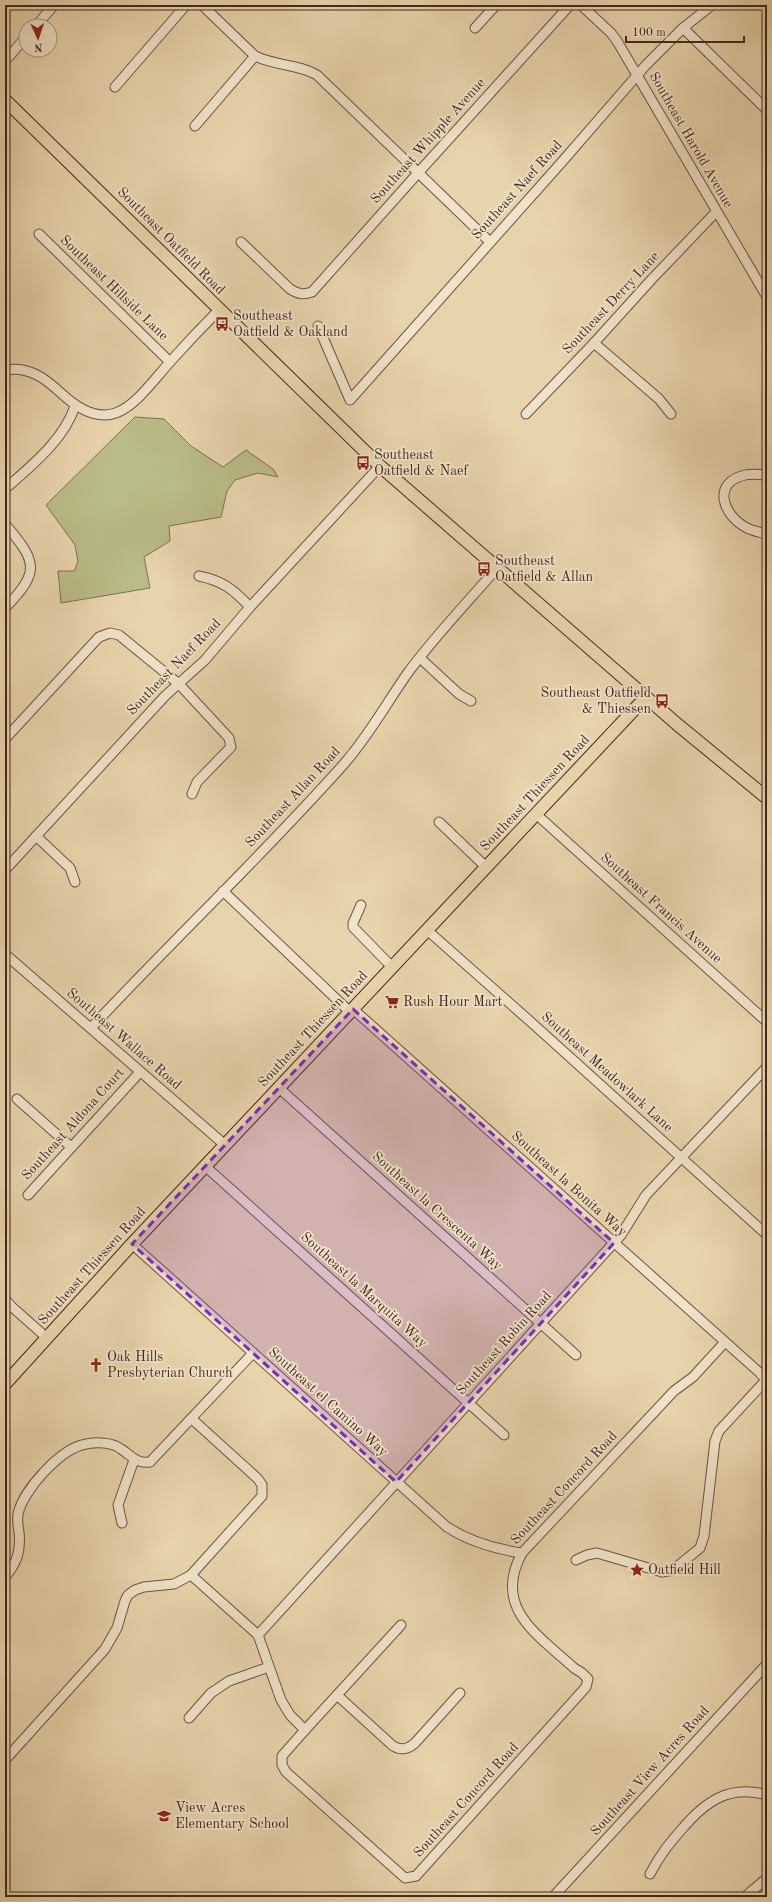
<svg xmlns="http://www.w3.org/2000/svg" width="772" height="1902" viewBox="0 0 772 1902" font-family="'Old Standard TT',serif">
  <rect width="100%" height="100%" fill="#e8d4ac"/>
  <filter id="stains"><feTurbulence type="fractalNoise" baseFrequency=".005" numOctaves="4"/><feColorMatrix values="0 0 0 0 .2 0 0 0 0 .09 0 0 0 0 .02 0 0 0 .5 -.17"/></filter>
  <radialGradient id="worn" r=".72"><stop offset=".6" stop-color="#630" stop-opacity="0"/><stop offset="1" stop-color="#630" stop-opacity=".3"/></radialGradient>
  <polygon fill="#babc87" stroke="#7e7252" points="135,417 164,419 191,446 223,467 246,450 273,469 278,477 258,473 235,480 227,491 221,517 169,526 170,541 144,557 150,588 61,603 58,571 74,571 78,562 75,545 46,505"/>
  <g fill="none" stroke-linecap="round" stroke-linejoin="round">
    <defs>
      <g id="minor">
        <path d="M202,5L255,56C275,66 299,64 317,75L490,242"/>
        <polyline points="581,5 611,33 617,41 767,297"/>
        <polyline points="36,26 54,5"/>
        <polyline points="475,28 496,5"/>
        <polyline points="683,28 767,110"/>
        <polyline points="5,61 26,37"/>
        <polyline points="115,87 186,5"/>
        <polyline points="195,126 255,56"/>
        <polyline points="39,234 170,362"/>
        <path d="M241,242L290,289C298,294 303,295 312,292L418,173L570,5"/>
        <polyline points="318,326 350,400 561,163 646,65 683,28 712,5"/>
        <polyline points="594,343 659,399 671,414"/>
        <path d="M5,370C29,366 45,378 62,394C112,440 135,402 169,363C185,345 202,327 219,310"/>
        <polyline points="526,414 594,343 652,279 716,212"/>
        <path d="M5,489C31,466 64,440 75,406"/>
        <path d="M5,524C37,562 41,571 5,608"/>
        <path d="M765,534C760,532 753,531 747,528C723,516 711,483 745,475C753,473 760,475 767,475"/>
        <path d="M199,576C223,581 233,589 250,607"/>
        <polyline points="420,658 459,694 471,701"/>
        <polyline points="5,739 99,637 110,633 119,635 179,684 229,738 231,747 197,782 192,794"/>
        <polyline points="536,814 767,1022"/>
        <polyline points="439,822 486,867"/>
        <polyline points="36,836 70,868 75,882"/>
        <polyline points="5,870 165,696 205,660 250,607 380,466"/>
        <polyline points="223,891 350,1012"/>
        <polyline points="361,905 353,923 353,927 392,967"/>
        <polyline points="427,930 532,1023 767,1235"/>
        <polyline points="5,954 225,1145"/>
        <polyline points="353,1009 760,1373 767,1381"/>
        <path d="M91,1028C174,939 262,856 343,765C368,737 386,704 407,674C434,637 467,603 497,568"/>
        <polyline points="279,1088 576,1355"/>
        <polyline points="17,1099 70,1146"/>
        <polyline points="205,1166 504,1435"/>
        <polyline points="28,1195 140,1072"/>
        <path d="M132,1244L447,1527C470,1542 495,1549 522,1553"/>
        <polyline points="5,1299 11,1306 47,1338"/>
        <polyline points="122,1523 118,1505 134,1460"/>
        <polyline points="576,1560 587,1555 597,1553 662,1572 673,1570 700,1548 704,1536 715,1441 719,1431 767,1379"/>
        <path d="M191,1575L258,1635L281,1700L290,1715L305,1730L282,1756V1765L286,1772L405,1878L416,1876L586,1687L588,1679L582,1673L574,1668C538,1635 492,1608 522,1553L674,1391L693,1377L725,1342"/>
        <path d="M5,1577C17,1563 21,1551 19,1532C18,1526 17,1520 18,1514C23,1490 61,1448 86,1444C97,1442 112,1442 121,1449C132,1456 136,1464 150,1462L253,1353"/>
        <polyline points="258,1635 621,1235 646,1195 767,1067"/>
        <path d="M337,1695L393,1746C402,1751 408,1749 415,1743L460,1693"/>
        <polyline points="189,1718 211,1693 229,1681 269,1667"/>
        <polyline points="305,1730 401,1625"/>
        <polyline points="5,1760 105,1649 117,1628 125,1601 128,1595 135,1590 144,1587 174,1584 191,1575 262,1496 262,1485 258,1479 192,1419"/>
        <path d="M650,1874C660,1855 668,1845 682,1829C705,1802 729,1784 767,1795"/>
        <polyline points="746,1896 767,1878"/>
        <polyline points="553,1897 767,1664"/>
      </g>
      <g id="major">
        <polyline points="5,100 380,466 678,725 767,798"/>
        <polyline points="5,1384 132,1244 646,697"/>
      </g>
    </defs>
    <use href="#minor" stroke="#6c5342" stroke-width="11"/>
    <use href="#major" stroke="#43281e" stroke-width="14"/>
    <use href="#minor" stroke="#f0e3c9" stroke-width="9"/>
    <use href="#major" stroke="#e8d4ac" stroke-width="12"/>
  </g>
  <path fill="#7b2cbf" fill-opacity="0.2" stroke="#7b2cbf" stroke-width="3" stroke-dasharray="8 5" stroke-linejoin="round" d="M353,1009L614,1243L396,1482L132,1244Z"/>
  <defs>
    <symbol id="bus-bare" viewBox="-9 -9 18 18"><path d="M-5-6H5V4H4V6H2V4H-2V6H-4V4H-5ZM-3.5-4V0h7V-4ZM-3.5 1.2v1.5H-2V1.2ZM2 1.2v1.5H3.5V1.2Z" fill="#8f2418" stroke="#f0e3c9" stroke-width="2.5" paint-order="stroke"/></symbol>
    <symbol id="supermarket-bare" viewBox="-9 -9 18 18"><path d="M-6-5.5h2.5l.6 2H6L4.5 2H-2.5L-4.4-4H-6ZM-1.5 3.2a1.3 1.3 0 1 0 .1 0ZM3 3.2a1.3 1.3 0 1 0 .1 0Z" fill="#8f2418" stroke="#f0e3c9" stroke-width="2.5" paint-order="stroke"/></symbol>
    <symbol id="church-bare" viewBox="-9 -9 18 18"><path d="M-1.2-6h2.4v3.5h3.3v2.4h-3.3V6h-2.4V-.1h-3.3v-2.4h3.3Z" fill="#8f2418" stroke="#f0e3c9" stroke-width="2.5" paint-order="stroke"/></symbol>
    <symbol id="sight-bare" viewBox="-9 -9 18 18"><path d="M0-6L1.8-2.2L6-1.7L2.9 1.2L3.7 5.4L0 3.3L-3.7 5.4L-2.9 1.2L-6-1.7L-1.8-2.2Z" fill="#8f2418" stroke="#f0e3c9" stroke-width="2.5" paint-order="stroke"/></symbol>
    <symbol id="school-bare" viewBox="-9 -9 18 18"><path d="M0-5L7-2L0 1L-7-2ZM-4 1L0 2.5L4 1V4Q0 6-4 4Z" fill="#8f2418" stroke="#f0e3c9" stroke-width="2.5" paint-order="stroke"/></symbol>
  </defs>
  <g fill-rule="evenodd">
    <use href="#bus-bare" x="212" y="314" width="20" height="20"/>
    <use href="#bus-bare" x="353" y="453" width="20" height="20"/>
    <use href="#bus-bare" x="474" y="559" width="20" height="20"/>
    <use href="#bus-bare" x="652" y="691" width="20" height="20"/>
    <use href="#supermarket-bare" x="382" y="992" width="20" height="20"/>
    <use href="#church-bare" x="86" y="1355" width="20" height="20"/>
    <use href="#sight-bare" x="627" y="1560" width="20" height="20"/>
    <use href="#school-bare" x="154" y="1806" width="20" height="20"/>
  </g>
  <g text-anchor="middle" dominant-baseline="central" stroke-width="3.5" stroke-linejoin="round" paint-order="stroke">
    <g font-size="14" fill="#43281e" stroke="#f0e3c9">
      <text transform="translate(691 140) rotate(60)">Southeast Harold Avenue</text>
      <text transform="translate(428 141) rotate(-48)">Southeast Whipple Avenue</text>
      <text transform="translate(517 190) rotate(-48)">Southeast Naef Road</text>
      <text transform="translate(171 241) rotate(45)">Southeast Oatfield Road</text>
      <text transform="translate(114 288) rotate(44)">Southeast Hillside Lane</text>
      <text transform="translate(611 303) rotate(-47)">Southeast Derry Lane</text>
      <text transform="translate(174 667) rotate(-46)">Southeast Naef Road</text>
      <text transform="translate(535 793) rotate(-47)">Southeast Thiessen Road</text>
      <text transform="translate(293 797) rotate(-47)">Southeast Allan Road</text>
      <text transform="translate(661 908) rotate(42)">Southeast Francis Avenue</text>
      <text transform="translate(313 1029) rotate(-47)">Southeast Thiessen Road</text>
      <text transform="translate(124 1039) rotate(41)">Southeast Wallace Road</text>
      <text transform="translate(607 1072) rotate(42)">Southeast Meadowlark Lane</text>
      <text transform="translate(73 1124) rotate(-48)">Southeast Aldona Court</text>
      <text transform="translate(569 1184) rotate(42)">Southeast la Bonita Way</text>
      <text transform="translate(437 1211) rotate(42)">Southeast la Crescenta Way</text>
      <text transform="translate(92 1266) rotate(-48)">Southeast Thiessen Road</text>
      <text transform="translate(364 1290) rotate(42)">Southeast la Marquita Way</text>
      <text transform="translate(504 1343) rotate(-48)">Southeast Robin Road</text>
      <text transform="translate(328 1402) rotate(42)">Southeast el Camino Way</text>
      <text transform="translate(564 1488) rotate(-47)">Southeast Concord Road</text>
      <text transform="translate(650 1771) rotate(-48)">Southeast View Acres Road</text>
      <text transform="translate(466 1800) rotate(-48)">Southeast Concord Road</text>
    </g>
    <g font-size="14" fill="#43281e" stroke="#f0e3c9" text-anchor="start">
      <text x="233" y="316">Southeast<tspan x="233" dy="16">Oatfield &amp; Oakland</tspan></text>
      <text x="374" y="455">Southeast<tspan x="374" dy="16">Oatfield &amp; Naef</tspan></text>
      <text x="495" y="561">Southeast<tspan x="495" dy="16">Oatfield &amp; Allan</tspan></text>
      <text x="651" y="693" text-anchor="end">Southeast Oatfield<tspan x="651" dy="16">&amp; Thiessen</tspan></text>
      <text x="403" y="1002">Rush Hour Mart</text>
      <text x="107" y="1357">Oak Hills<tspan x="107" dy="16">Presbyterian Church</tspan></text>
      <text x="648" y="1570">Oatfield Hill</text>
      <text x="175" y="1808">View Acres<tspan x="175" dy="16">Elementary School</tspan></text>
    </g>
  </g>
  <rect width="772" height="1902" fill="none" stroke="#e8d4ac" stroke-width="20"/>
  <rect x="6" y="6" width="760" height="1890" fill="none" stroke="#43281e" stroke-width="2"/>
  <rect x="10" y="10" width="752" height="1882" fill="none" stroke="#43281e"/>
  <g transform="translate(38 38) rotate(177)"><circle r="19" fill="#f0e3c9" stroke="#ab9885"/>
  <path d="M0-3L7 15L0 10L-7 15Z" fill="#8f2418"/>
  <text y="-6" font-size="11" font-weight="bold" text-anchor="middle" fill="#43281e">N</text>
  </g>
  <path d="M626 36v6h118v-6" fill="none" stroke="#43281e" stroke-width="2"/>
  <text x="632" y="36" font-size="12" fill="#43281e" stroke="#f0e3c9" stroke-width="3" paint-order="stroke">100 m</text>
  <rect width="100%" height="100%" filter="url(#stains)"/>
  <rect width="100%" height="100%" fill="url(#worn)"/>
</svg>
